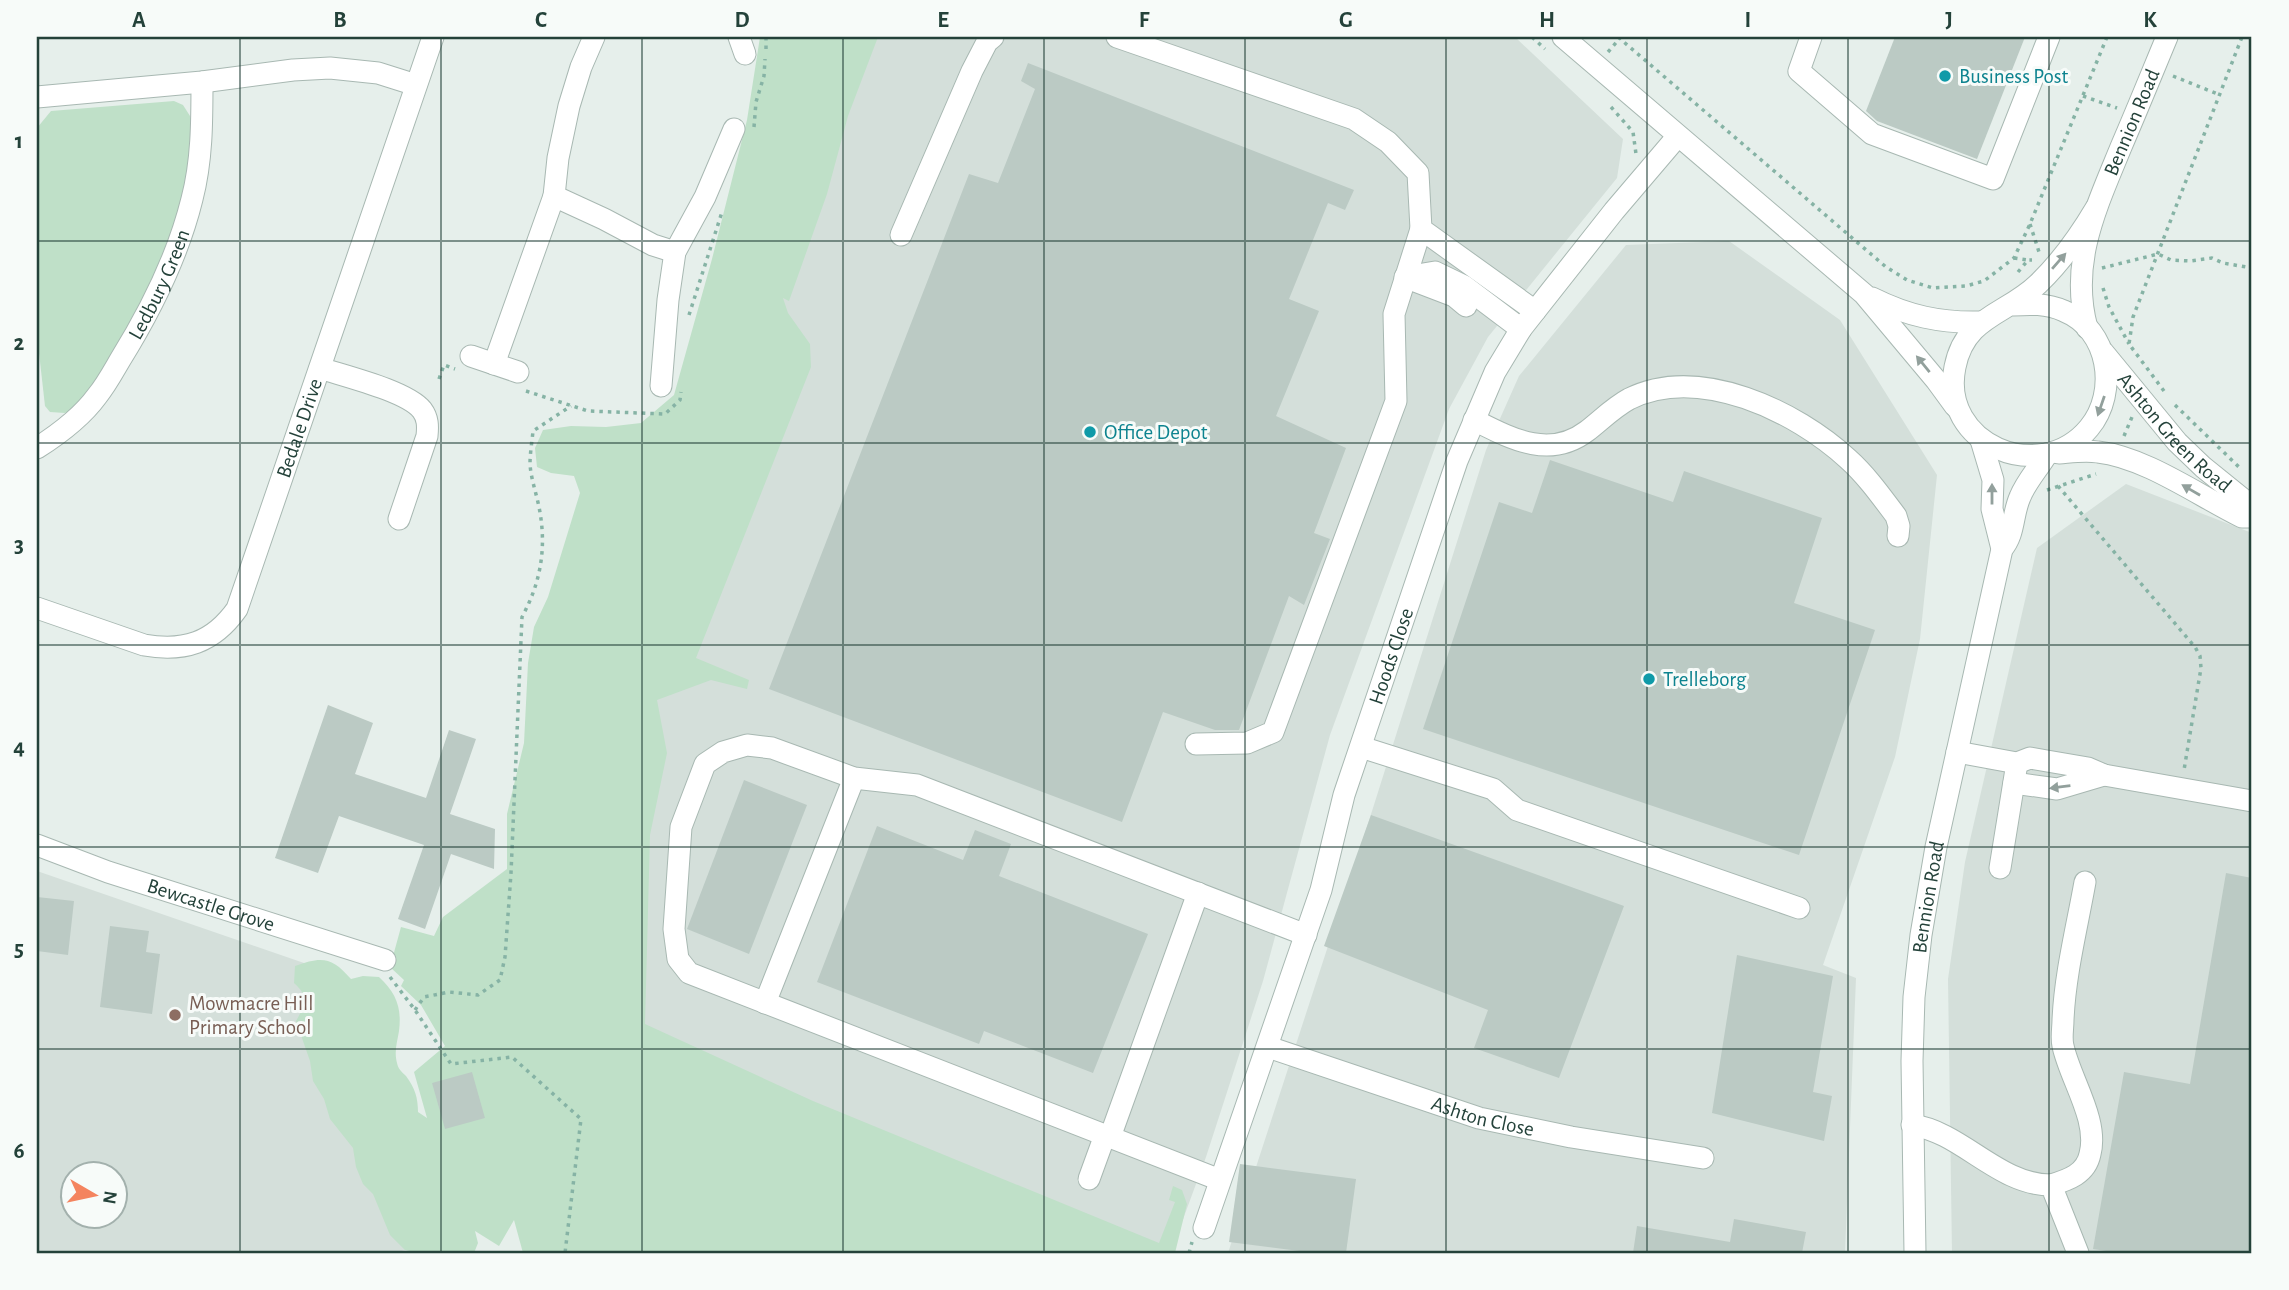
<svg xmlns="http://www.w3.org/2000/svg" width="2289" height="1290" viewBox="0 0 2289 1290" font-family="'Alegreya Sans',sans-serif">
  <rect width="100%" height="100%" fill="#e6efeb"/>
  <g fill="#d4dfda" fill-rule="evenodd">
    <polygon points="826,37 1515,37 1623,139 1617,178 1488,337 1449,409 1330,735 1263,981 1206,1157 1172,1249 576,1014"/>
    <polygon points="1729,241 1840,320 1937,475 1920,639 1895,757 1823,965 1856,978 1845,1253 1228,1253 1373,808 1486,450 1519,376 1626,245"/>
    <polygon points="2126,484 2252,533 2252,1253 1952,1253 1948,979 1965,862 2037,548"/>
    <path d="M37,871L304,963L419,1247L393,1253H37ZM74,1174H116V1216H74Z"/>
  </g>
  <g fill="#bfe0c8">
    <path d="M760,37H878L848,116L827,194L789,301L783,298L788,313L810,344L811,367L696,658L749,680L747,689L711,680L657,700L667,753L650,835L645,1024L813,1101L1159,1243L1175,1202L1169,1200L1173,1186L1182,1190L1187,1204L1175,1253H523L514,1220L499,1246L475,1231L478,1243L474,1253H419L405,1250L390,1235L373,1194L363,1184L356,1167L353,1148L330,1119L324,1099L313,1081L310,1061L296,1021C306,1003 310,998 294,983L295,966C322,956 332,957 351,979L363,976L379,977C396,993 402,1007 399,1031C397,1043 394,1051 397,1063C398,1069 402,1072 406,1076C415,1088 418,1098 418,1112L427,1118L414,1072L445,1046L421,1005L401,986L404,980L390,967L401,927L434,936L443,917L507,869V814L524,743L528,663L534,627L548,597L580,493L574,476L551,473L537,467L535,448L543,430L571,426L606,427L641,423L674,395L712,259L747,120Z"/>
    <polygon points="174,101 183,105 190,116 194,128 185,198 150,295 91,391 72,409 65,413 50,412 45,406 37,335 37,128 51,111"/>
  </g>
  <g fill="#bbcac4">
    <polygon points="1895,37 2025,37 1977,159 1877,121 1866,111"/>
    <polygon points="1028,63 1354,190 1345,210 1328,203 1289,299 1319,311 1276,416 1346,448 1314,533 1330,539 1304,605 1289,596 1239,730 1215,730 1163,712 1122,822 769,689 969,174 998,183 1035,89 1021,81"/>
    <polygon points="1550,460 1673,502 1684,471 1822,518 1794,603 1875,630 1799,855 1423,729 1499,502 1532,513"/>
    <polygon points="328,705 373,723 355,774 426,798 449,730 476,739 450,814 495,829 494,869 451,854 425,929 398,919 424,845 339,816 318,873 275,858"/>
    <polygon points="744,780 807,805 749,954 687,929"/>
    <polygon points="1371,815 1624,906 1559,1078 1474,1048 1488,1010 1324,946"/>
    <polygon points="877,826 963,860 975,830 1011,844 999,876 1148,934 1093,1073 984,1031 979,1044 817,982"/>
    <polygon points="2226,873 2252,878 2252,1253 2119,1253 2093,1249 2124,1072 2190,1084"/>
    <polygon points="37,897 74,901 68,955 37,951"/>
    <polygon points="110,926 149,931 146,952 160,954 152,1014 100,1007"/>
    <polygon points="1737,955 1833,976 1813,1092 1832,1096 1824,1141 1712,1113"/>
    <polygon points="472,1072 485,1118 445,1129 432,1083"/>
    <polygon points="1240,1164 1356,1179 1346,1253 1315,1253 1229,1242"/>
    <polygon points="1734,1219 1806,1232 1802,1253 1633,1253 1637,1226 1730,1242"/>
  </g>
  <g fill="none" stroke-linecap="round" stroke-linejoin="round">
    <defs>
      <g id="minor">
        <polyline points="739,37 745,54"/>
        <polyline points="1117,37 1354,119 1388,142 1418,173 1421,229 1535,311"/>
        <polyline points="1563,37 1864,294 1936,380 1955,406"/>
        <polyline points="1811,37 1799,71 1872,134 1993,179 2049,37"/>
        <polyline points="37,97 202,82 293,70 330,68 378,73 416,85"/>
        <polyline points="554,196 604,219 653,245 675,252"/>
        <polyline points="901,235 972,71 987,42 993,37"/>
        <polyline points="1405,277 1435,272 1464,286 1521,329"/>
        <polyline points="1407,278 1454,296 1466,306"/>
        <path d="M1872,298C1908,316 1940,323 1980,322"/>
        <path d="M2012,305C2030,304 2046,303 2064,311C2109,329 2119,392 2089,428C2040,487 1939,444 1955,367C1965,316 2006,315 2038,284C2061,262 2080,235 2096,208"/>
        <path id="s1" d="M2087,328C2069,262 2097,206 2121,147C2137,110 2152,73 2167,37"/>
        <path id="s2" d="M2103,352L2177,442L2203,467L2250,505L2252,510"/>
        <polyline points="471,356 518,372"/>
        <polyline points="494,364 554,196 558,158 569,106 581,67 594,37"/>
        <path d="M320,368C344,376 407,391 422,410C428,418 428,426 427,436L399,519"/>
        <polyline points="661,386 668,300 675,252 705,197 734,129"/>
        <path d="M1474,420C1510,438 1549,460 1587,431C1600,421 1614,407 1629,399C1699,364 1796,411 1848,459C1866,475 1881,496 1896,516L1899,526L1898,536"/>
        <polyline points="1981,440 1993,480 1992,509 2002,549"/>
        <path id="s3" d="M37,448C59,434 81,418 97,396C106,385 113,372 120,360C151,310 178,256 192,199C202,161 202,121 202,82"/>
        <path d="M2059,453C2072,452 2085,450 2098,452C2145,457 2199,496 2242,517H2252"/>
        <path id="s4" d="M37,608L144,645C184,652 213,643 237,609L433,37"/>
        <polyline points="1196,744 1247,743 1273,732 1396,401 1394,314 1421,229"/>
        <polyline points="1361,747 1493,789 1517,810 1799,908"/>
        <polyline points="1957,752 2017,763 2030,758 2047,761 2088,768 2104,775 2252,801"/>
        <polyline points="2014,783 2057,789 2104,775"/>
        <path id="s5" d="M37,845L108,872L385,960"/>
        <polyline points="2000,868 2017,763"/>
        <polyline points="765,1003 854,778"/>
        <path id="s6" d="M1268,1047L1479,1118L1571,1137L1703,1158"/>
        <path d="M1912,1125C1962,1132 1998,1185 2051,1185L2078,1253"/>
        <polyline points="1110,1137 1198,893"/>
        <polyline points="1089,1179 1105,1135"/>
        <polyline points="1220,1180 689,973 678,959 674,929 681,827 705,764 723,752 747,745 772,748 854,778 917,785 1306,935"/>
        <path d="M2051,1185C2068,1180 2086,1174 2090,1154C2099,1120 2070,1079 2063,1046C2061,1038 2063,1028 2063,1020C2065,974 2077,927 2085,882"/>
        <path id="s7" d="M1204,1228L1321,890L1344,795L1457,461L1495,372L1521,329L1614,211L1677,137"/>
        <path id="s8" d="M1915,1253L1912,1061L1914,997L1921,935L1936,847L2002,549C2015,534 2012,515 2020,497C2026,482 2038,469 2047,454"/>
      </g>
    </defs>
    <use href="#minor" stroke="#a8b8b2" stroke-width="23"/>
    <g stroke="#86b3a5" stroke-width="3.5" stroke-dasharray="3.5 5" stroke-linecap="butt">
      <polyline points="766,37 766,51"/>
      <polyline points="1532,37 1545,49"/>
      <polyline points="1618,37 1886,267 1907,280 1933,288 1966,286 1984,281 2014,258 2030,224 2107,37"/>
      <polyline points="1608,52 1620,38"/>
      <polyline points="2173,76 2220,95"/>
      <polyline points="2083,96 2117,108"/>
      <polyline points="1611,107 1633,132 1636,154"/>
      <polyline points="754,127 756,102 764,76 765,59"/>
      <polyline points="2030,224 2039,252"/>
      <polyline points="2014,258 2028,260"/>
      <polyline points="2102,268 2158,254 2171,260 2190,261 2212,258 2223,263 2252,268"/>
      <polyline points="2018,272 2028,260 2032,260"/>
      <polyline points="2103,288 2109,307 2129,344"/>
      <polyline points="689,315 722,212"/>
      <polyline points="439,379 444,365 455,369"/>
      <polyline points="526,391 588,411 665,414 680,400 681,392"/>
      <polyline points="2164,391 2129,344 2133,317 2242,37"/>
      <polyline points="2175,405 2242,470"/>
      <polyline points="2124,436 2132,417"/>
      <polyline points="2058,486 2195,647 2200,656 2201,668 2184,770"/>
      <polyline points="2047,490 2096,474"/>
      <polyline points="390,977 415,1010 451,1064 512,1057 581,1119 565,1253"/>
      <path d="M415,1010L424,997L449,992L478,995L500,980L505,957L511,873L522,617C541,582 547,547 539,507C536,492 531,479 530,464C530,453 532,442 533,431L571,406"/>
      <polyline points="1189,1253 1192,1242"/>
    </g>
    <use href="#minor" stroke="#fff" stroke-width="21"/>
  </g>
  <defs><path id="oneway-solid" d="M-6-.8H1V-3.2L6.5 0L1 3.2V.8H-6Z" transform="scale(1.75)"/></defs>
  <g fill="#92a09c">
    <use href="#oneway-solid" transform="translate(2059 261) rotate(-49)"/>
    <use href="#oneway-solid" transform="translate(1923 364) rotate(-129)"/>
    <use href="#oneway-solid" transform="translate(2101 406) rotate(109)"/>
    <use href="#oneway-solid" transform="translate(2191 490) rotate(-150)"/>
    <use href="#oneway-solid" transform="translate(1992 494) rotate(-90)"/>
    <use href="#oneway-solid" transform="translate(2060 787) rotate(173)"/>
  </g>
  <path fill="none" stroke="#24423a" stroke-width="2" stroke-opacity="0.55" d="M240,37V1253M441,37V1253M642,37V1253M843,37V1253M1044,37V1253M1245,37V1253M1446,37V1253M1647,37V1253M1848,37V1253M2049,37V1253M37,241H2252M37,443H2252M37,645H2252M37,847H2252M37,1049H2252"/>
  <g fill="#0f9aa8" stroke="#f7fbf9" stroke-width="2.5">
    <circle cx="1945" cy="76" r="7"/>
    <circle cx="1090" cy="432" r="7"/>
    <circle cx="1649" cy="679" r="7"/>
  </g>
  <circle fill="#8d6e63" stroke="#f7fbf9" stroke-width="2.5" cx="175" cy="1015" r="7"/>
  <g text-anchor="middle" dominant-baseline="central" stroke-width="6" stroke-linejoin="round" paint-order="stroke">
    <g font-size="21" fill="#0d838f" stroke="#f7fbf9" text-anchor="start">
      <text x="1959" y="76">Business Post</text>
      <text x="1104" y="432">Office Depot</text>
      <text x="1663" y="679">Trelleborg</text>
    </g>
    <g font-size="21" fill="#24423a" stroke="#f7fbf9">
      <text stroke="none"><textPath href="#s1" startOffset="215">Bennion Road</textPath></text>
      <text stroke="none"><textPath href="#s3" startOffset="208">Ledbury Green</textPath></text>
      <text stroke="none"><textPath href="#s4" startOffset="411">Bedale Drive</textPath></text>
      <text stroke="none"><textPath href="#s2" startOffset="108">Ashton Green Road</textPath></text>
      <text stroke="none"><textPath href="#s7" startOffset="602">Hoods Close</textPath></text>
      <text stroke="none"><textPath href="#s8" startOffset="357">Bennion Road</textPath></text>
      <text stroke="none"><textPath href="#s5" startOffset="184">Bewcastle Grove</textPath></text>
      <text stroke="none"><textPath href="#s6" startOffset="226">Ashton Close</textPath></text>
    </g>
    <g font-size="21" fill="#785e54" stroke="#f7fbf9" text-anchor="start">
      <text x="189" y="1003">Mowmacre Hill<tspan x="189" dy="24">Primary School</tspan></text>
    </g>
  </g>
  <rect width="2289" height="1290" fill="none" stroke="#f7fbf9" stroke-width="77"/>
  <g transform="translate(94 1195) rotate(99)"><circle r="33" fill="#f7fbf9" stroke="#a3b1ad" stroke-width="2"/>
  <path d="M0-5L12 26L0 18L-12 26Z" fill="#f4845f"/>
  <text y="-10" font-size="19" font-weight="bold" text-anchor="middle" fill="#24423a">N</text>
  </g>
  <rect x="38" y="38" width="2212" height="1214" fill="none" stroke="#24423a" stroke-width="2.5"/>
  <g font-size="23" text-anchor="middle" font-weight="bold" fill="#24423a">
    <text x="139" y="27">A</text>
    <text x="340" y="27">B</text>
    <text x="541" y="27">C</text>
    <text x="742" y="27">D</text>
    <text x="943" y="27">E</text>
    <text x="1144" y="27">F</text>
    <text x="1346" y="27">G</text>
    <text x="1547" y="27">H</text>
    <text x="1748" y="27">I</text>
    <text x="1949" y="27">J</text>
    <text x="2150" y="27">K</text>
    <text x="19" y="148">1</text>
    <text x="19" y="350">2</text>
    <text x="19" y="552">3</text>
    <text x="19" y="754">4</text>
    <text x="19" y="956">5</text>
    <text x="19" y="1158">6</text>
  </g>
</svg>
